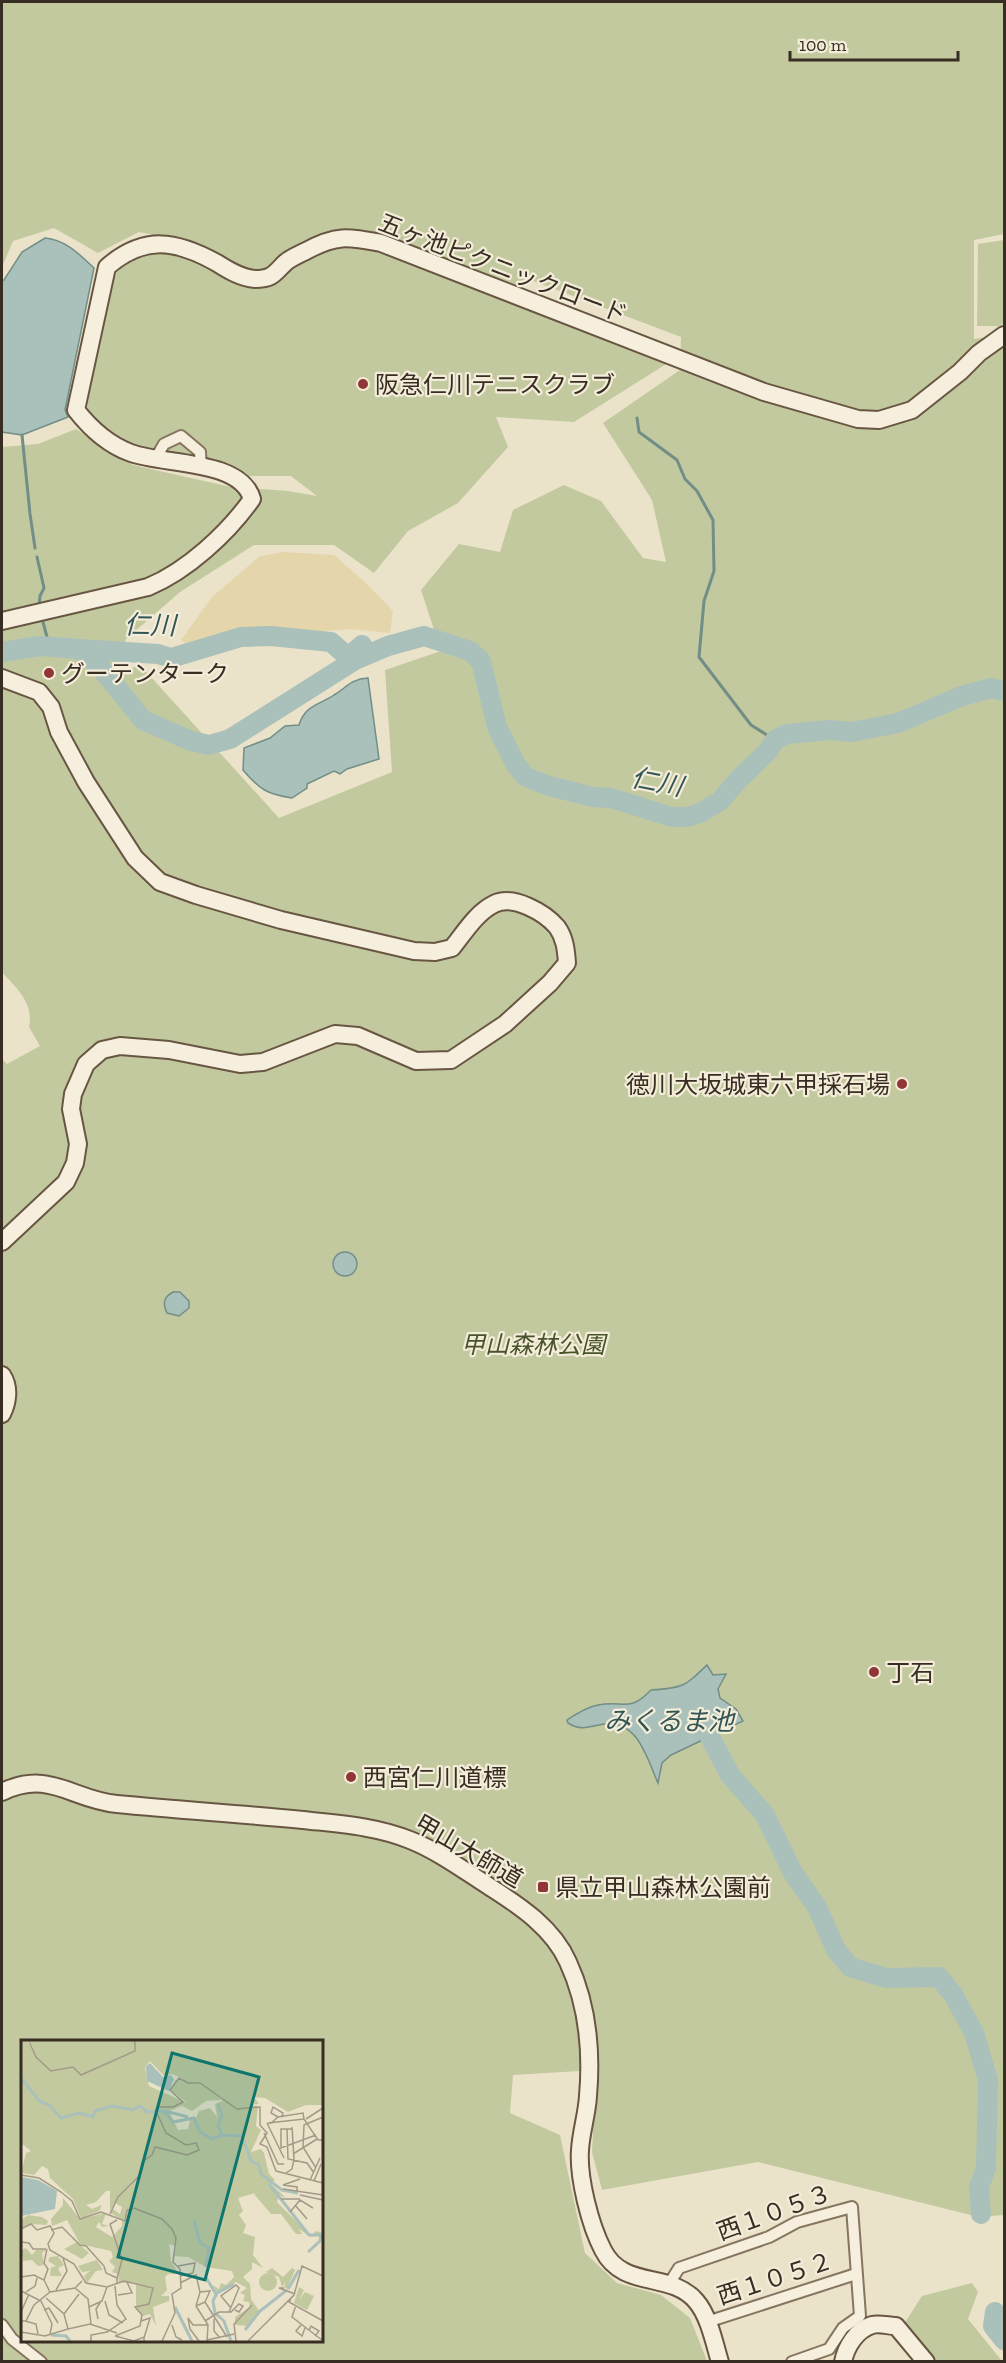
<svg xmlns="http://www.w3.org/2000/svg" width="1006" height="2363" viewBox="0 0 1006 2363" font-family="'Zilla Slab','Noto Sans JP',serif">
  <rect width="100%" height="100%" fill="#ebe2ca"/>
  <g fill="#c3c99f" fill-rule="evenodd">
    <path d="M2,2H1004V234L974,240V339L1004,335V2215L979,2217L758,2162L602,2190L592,2152L596,2070L513,2075L510,2113L560,2135L585,2253L617,2283L661,2295L690,2318L707,2361H2V1059L7,1064L40,1046L29,1027C34,1003 17,989 2,972V447L38,444L76,429L133,465L231,487L288,491L317,496L291,476H246L204,460L137,446L95,422L87,407L110,282L123,263L154,251H180L214,265L199,244L139,232L98,253L54,228L13,241L2,267ZM528,279L681,337L680,370L603,423L652,500L666,562L643,558L601,501L564,485L513,510L500,552L459,544L421,590L441,651L385,670L392,772L279,818L140,665L117,673L126,639L180,592L254,545H334L374,573L408,531L458,503L508,447L496,417L574,422L671,361L502,294ZM22,2042H321V2340H22Z"/>
    <polygon points="1004,240 1004,323 999,326 977,326 978,244"/>
    <polygon points="972,2283 978,2292 968,2319 1002,2361 933,2361 904,2324 922,2296"/>
  </g>
  <polygon fill="#e4d5ab" points="284,552 334,555 367,584 393,611 390,633 350,629 311,632 268,630 208,640 190,647 181,640 212,597 260,556"/>
  <g fill="#aac0ba" stroke="#718e87" stroke-width="1.5">
    <path d="M45,238C66,240 79,254 94,268L65,410L68,417L22,435L2,432V281L4,280L22,252Z"/>
    <path d="M368,678L379,759L347,769L340,774L334,771L307,784V788L292,798C267,794 260,790 243,770L244,748L270,738L285,726L299,725C305,705 319,705 334,695C347,687 351,679 368,678Z"/>
    <circle cx="345" cy="1264" r="12"/>
    <path d="M173,1292H180L189,1301V1308L179,1316L167,1313C162,1303 164,1297 173,1292Z"/>
    <path d="M707,1665L713,1675L726,1674L718,1689L720,1698L736,1709L743,1721L671,1755L662,1763L658,1783C646,1756 637,1716 599,1725C586,1728 579,1730 568,1723L567,1720C576,1714 587,1707 598,1705C624,1700 629,1713 651,1690C683,1688 684,1687 707,1665Z"/>
  </g>
  <g fill="none" stroke-linecap="round" stroke-linejoin="round">
    <g stroke="#718e87" stroke-width="3">
      <polyline points="637,418 639,432 677,460 685,479 697,491 713,520 714,571 704,601 699,657 751,725 775,740"/>
      <polyline points="22,435 30,514 35,548"/>
      <polyline points="37,557 44,588 40,596 39,606"/>
      <polyline points="42,618 48,641 53,646"/>
    </g>
    <g stroke="#aac0ba" stroke-width="20">
      <polyline points="79,649 158,654 171,658 241,637 271,636 331,642 348,657 362,645"/>
      <polyline points="2,652 40,646 79,649 100,667 143,720 191,741 209,745 230,739 355,660 388,646 424,636 470,651 481,661 497,727 516,765 526,777 549,786 593,797 611,798 672,817 687,817 700,813 720,801 739,779 768,751 775,740 787,734 830,730 852,732 898,723 962,696 991,688 1004,691"/>
      <polyline points="710,1737 730,1775 765,1815 793,1873 817,1907 836,1950 850,1967 886,1978 939,1977 954,1996 974,2033 988,2080 986,2168 979,2187 981,2214"/>
      <polyline points="995,2312 993,2326 1004,2340"/>
    </g>
    <defs>
      <g id="street">
        <polyline points="156,458 164,444 181,436 200,452 201,467"/>
        <polyline points="669,2284 679,2268 769,2237 797,2222 852,2207 860,2316 843,2328 829,2349 792,2362"/>
        <polyline points="707,2322 856,2274"/>
        <polyline points="2,2325 12,2339 41,2362"/>
      </g>
      <g id="secondary">
        <path d="M2,621L148,587C187,571 228,533 252,499C241,459 163,465 131,453C109,445 90,428 76,410L107,267C144,235 176,240 217,263C228,270 241,278 255,279C274,279 275,272 286,262C291,258 300,254 306,251C337,234 349,237 381,243L764,392L858,419L879,420L912,410L960,372L979,353L1004,335"/>
        <path d="M2,678L39,692L51,707L59,732L86,782L135,858L160,882L196,895L281,920L414,951L435,952L452,948C465,932 476,913 494,904C513,894 545,913 557,927C565,938 566,950 567,963L550,983L505,1024L451,1060L416,1061L358,1036L335,1034L263,1062L240,1064L169,1050L120,1046L102,1050L86,1064L73,1094L71,1109L78,1144L75,1163L66,1182L2,1242"/>
        <path d="M2,1375C10,1387 8,1402 2,1414"/>
        <path d="M2,1792C50,1769 72,1800 117,1804C179,1810 241,1814 303,1820C339,1824 376,1826 410,1840C438,1851 465,1871 490,1887C520,1906 553,1928 568,1962C587,2003 592,2050 588,2096C587,2114 581,2132 580,2150C578,2178 590,2225 603,2250C623,2290 671,2271 696,2301C709,2316 714,2342 720,2362"/>
        <path d="M843,2362C846,2347 856,2330 872,2325C879,2323 889,2326 896,2326L926,2362"/>
      </g>
    </defs>
    <use href="#street" stroke="#867560" stroke-width="14"/>
    <use href="#secondary" stroke="#685643" stroke-width="20"/>
    <use href="#street" stroke="#f6efdd" stroke-width="10"/>
    <use href="#secondary" stroke="#f6efdd" stroke-width="16"/>
  </g>
  <g fill="#903636" stroke="#f3ecd9" stroke-width="2">
    <circle cx="363" cy="384" r="6"/>
    <circle cx="49" cy="673" r="6"/>
    <circle cx="902" cy="1084" r="6"/>
    <circle cx="874" cy="1672" r="6"/>
    <circle cx="351" cy="1777" r="6"/>
    <rect x="537" y="1881" width="12" height="12" rx="3"/>
  </g>
  <g text-anchor="middle" dominant-baseline="central" stroke-width="4.5" stroke-linejoin="round" paint-order="stroke">
    <g font-size="24" fill="#382d22" stroke="#f3ecd9">
      <text transform="translate(503 268) rotate(21)">五ヶ池ピクニックロード</text>
      <text transform="translate(469 1851) rotate(30)">甲山大師道</text>
      <text transform="translate(774 2212) rotate(-20)">西１０５３</text>
      <text transform="translate(775 2278) rotate(-18)">西１０５２</text>
    </g>
    <g font-size="24" fill="#382d22" stroke="#f3ecd9" text-anchor="start">
      <text x="375" y="384">阪急仁川テニスクラブ</text>
      <text x="61" y="673">グーテンターク</text>
      <text x="890" y="1084" text-anchor="end">徳川大坂城東六甲採石場</text>
      <text x="886" y="1672">丁石</text>
      <text x="363" y="1777">西宮仁川道標</text>
      <text x="555" y="1887">県立甲山森林公園前</text>
    </g>
    <g font-size="24" font-style="italic" fill="#48532b" stroke="#f3ecd9">
      <text x="533" y="1344">甲山森林公園</text>
    </g>
    <g font-size="26" font-style="italic" fill="#335655" stroke="#f3ecd9">
      <text transform="translate(150 625) rotate(1)">仁川</text>
      <text transform="translate(657 782) rotate(11)">仁川</text>
      <text x="669" y="1721">みくるま池</text>
    </g>
  </g>
  <g transform="translate(21 2040)">
    <rect width="302" height="302" fill="#ebe2ca"/>
    <path d="M0,1H6L13,10L9,1H301V65H285L267,72L244,58L233,57L238,64L228,65L237,66L235,86L240,90L230,112L240,109L243,113L248,134L254,140L249,143L265,158L258,155L256,162L290,196L295,191L302,193L299,203V194L290,197L278,189L281,194H275L260,174H250L233,154L247,143L234,153L217,158L222,171L218,175L225,185L222,193L234,197L232,215L242,228L231,222V229L222,237L229,244L230,259L239,272L228,286L214,285V277L229,267L228,262L222,261L224,255L219,253L226,248L215,242L196,252L191,245L198,249L200,243L205,245L213,237L211,231L185,227L167,217L153,216L155,206L148,204L150,221L158,234H147L144,237L146,250L140,256H148V261L132,267L135,286L129,274L122,276L115,269V244L98,242L97,234L91,232L94,227L88,221L92,217L90,211L59,204L46,180L31,186L30,179L42,165V158L59,179L85,173L81,184L88,186L81,187L78,182L75,187L91,197L101,186V180L90,173L92,169L99,174L101,167L94,163L89,171V151H85L75,162L65,165L71,169L81,165L78,171L60,178L52,159L29,138L27,129L21,126L13,135L0,133L5,113L10,111L0,103ZM129,21L143,36L151,34L163,39L154,40L150,50L166,63L128,46L124,28ZM189,50L202,58L201,61L194,64L196,77L189,68L178,71L174,80H169L167,89L157,90L148,71L161,66L171,71L185,61L201,60ZM7,175L21,177L27,181L26,185L10,184L0,189V180ZM56,202L68,213L61,219L43,209ZM5,208L11,215L15,210H25L21,213L23,225L17,226L11,220L2,221L0,210ZM29,217L37,216L43,225L37,228L41,236H29L30,228L35,226L27,221ZM76,220L82,230L75,231L66,243L63,236L69,231L61,232L57,226ZM251,228L262,237L271,228L274,230L266,249L263,247L265,242L261,247L258,237L245,232ZM238 242a9 9 0 1 1 18 0a9 9 0 1 1-18 0ZM278,247L283,250L278,260L284,252L293,256L286,270L273,263Z" fill="#c3c99f" fill-rule="evenodd"/>
    <path d="M129,23L142,37L150,35L153,39L148,51L126,41L125,27ZM1,137L17,140L36,151L34,169L0,176Z" fill="#aac0ba"/>
    <path fill="none" stroke="#aac0ba" stroke-width="3" d="M0,38L19,62L27,64L40,78L59,73L72,77L74,71L91,66L112,70L119,66L126,72L143,71L152,82L173,78L179,92L191,99L202,95L221,96L230,121L238,125L240,134L261,150L277,153M197,64L201,75L197,86L201,95M144,71L167,77M248,144L288,195H300L299,201L287,212M173,180L179,203L188,208L185,227M184,236L195,254M267,249L278,230M154,267L171,301M224,290L239,271L266,250M30,295L45,296L49,301M210,301L203,281L194,273L192,261L196,253L213,244"/>
    <path fill="none" stroke="#a39a87" stroke-width="1.5" d="M8,1L15,17L30,31L52,27L60,35L114,11V1M257,77L250,73L252,67L262,73L261,77M285,79L302,68M246,83L263,118M247,83L283,79L297,100H302M249,84L257,77L282,73L283,79M266,89L267,119L286,123L293,133M271,89H260V108L295,95M243,93L257,124H263M272,114L296,99M295,128L282,107L283,85L302,77M265,133L271,129L273,119L271,87M0,135L18,138L40,152L51,161L59,179L80,172L104,181L106,170L113,168L141,179L151,189L155,198L152,222L159,229L160,248L151,254L154,273L141,301M289,140L299,118M293,141L300,124M262,149L302,155M276,151V147L262,145L279,139M279,155L302,160M260,159H279M274,165L286,179M269,172L279,160L292,168M89,174L97,157L119,135L121,122L131,115L134,107L166,115L178,110L175,103L165,105L145,93L135,71L136,67H152L162,62L149,50L158,38L167,43H179L216,69L239,67V85L246,93L239,104L246,107L255,131L302,143M0,189L10,184L16,190L29,186L33,193L27,204L29,210L53,224L65,243L86,247L103,241L132,248L128,264L114,267L121,275L119,286L94,296M30,190L41,187L59,205L65,206L83,226L85,233L96,238V244M0,202L8,203L12,209H25M157,226L174,223L172,233L159,236M0,237L13,235L23,240L29,252M96,238L101,220L89,184L96,180M23,240L27,229L23,223L26,209M159,243L175,235L179,252L175,266M54,248L67,259L70,284M263,248H258L274,254M35,250L46,231L42,218M0,251L20,261L31,284L29,294M5,252L14,246L16,238M179,252L189,251L184,262M97,255L111,253L106,242M25,258L43,274L47,289M270,259L268,262L302,281M84,261L88,275L102,283M275,265L271,277L301,300M175,266L184,262L206,297M175,266L187,285L186,301M68,267L81,261L86,247M23,270L28,268L37,283M0,272L8,254M208,272L218,248L215,245L200,256L210,268M43,274L58,254M77,279L75,269L80,261M193,279V291L199,298M0,281H5L13,265L29,252L54,248L61,241M4,281L15,284L17,294M120,281L129,278L123,298M184,281L198,272H210L218,264L222,266L218,272L214,270M151,285L155,297L161,300M280,285L275,291L281,296L284,288M47,289L69,284L96,293M288,291L290,286L298,291L294,296M0,292L24,296L47,289M94,296L113,301L123,297V301M186,300L213,294M70,301V295L86,292L105,279L96,265L94,246M178,301L169,289L167,278L172,285H187M215,301L213,284L231,265M227,301L273,255L281,226L302,236"/>
    <path fill="#0f766e" fill-opacity="0.15" stroke="#0f766e" stroke-width="3" d="M151,13L238,37L184,240L97,217Z"/>
    <rect width="302" height="302" fill="none" stroke="#382d22" stroke-width="3"/>
  </g>
  <rect width="1006" height="2363" fill="none" stroke="#382d22" stroke-width="6"/>
  <path d="M790 51v9h168v-9" fill="none" stroke="#382d22" stroke-width="3"/>
  <text x="799" y="51" font-size="18" fill="#382d22" stroke="#f3ecd9" stroke-width="4.5" paint-order="stroke">100 m</text>
</svg>
